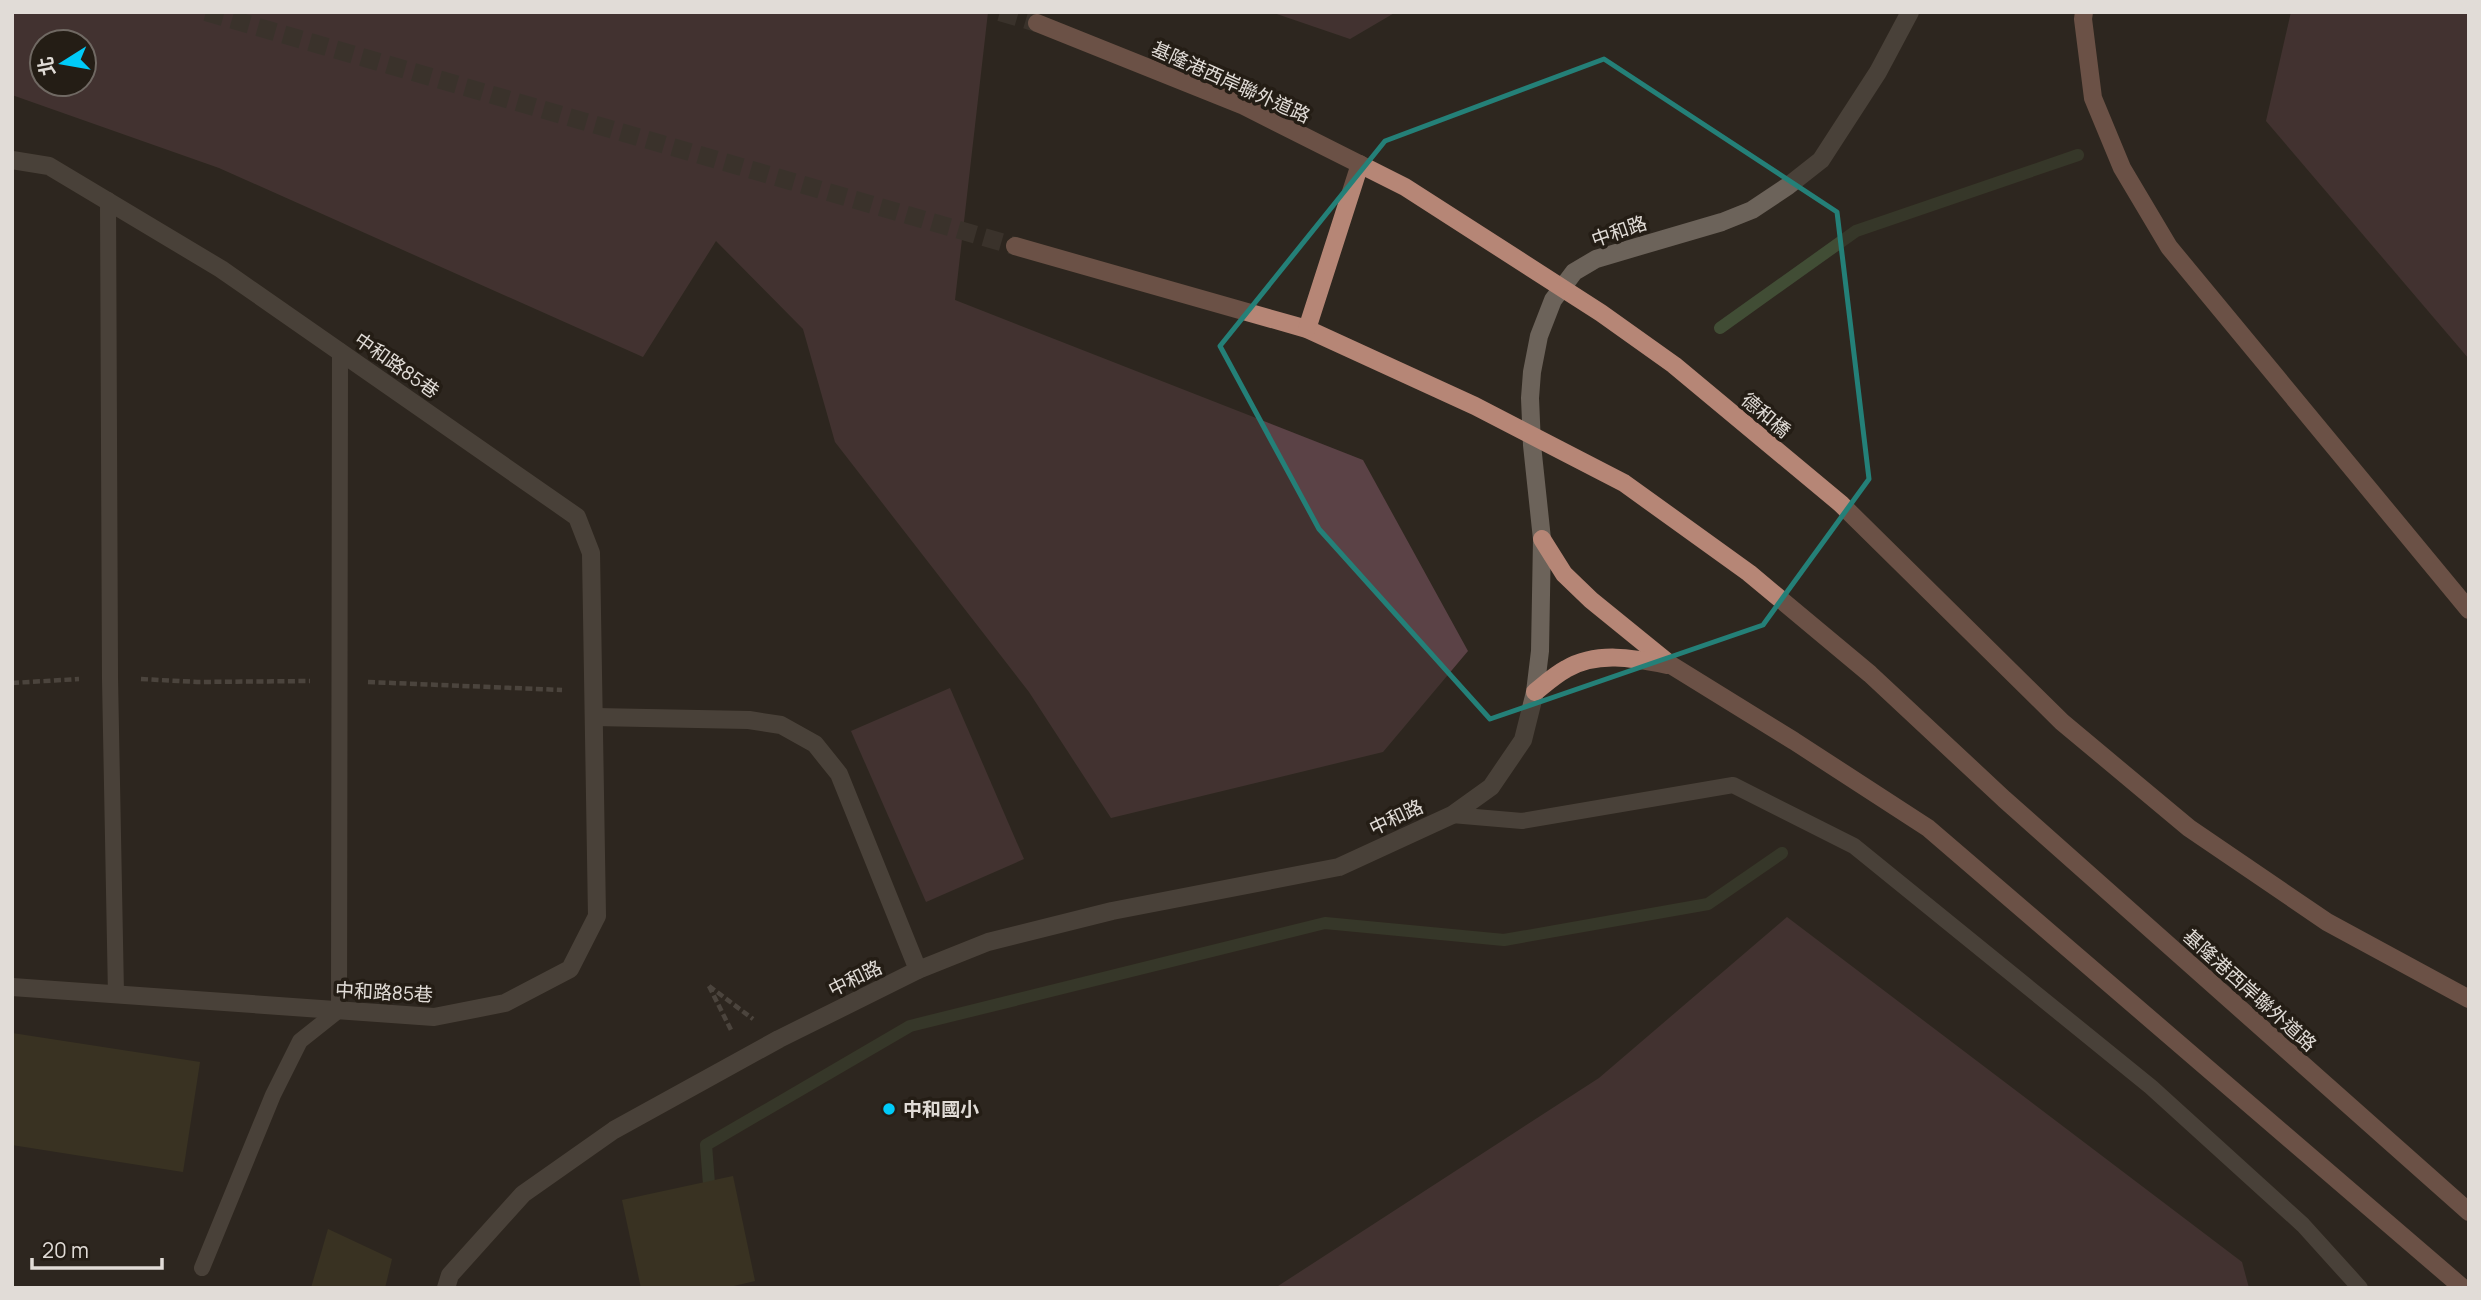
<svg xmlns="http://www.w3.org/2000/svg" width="2481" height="1300" viewBox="0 0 2481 1300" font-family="Manrope,'Noto Sans TC',sans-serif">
  <rect width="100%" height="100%" fill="#2e271f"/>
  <g fill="#5b4246" fill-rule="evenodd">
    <path d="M12,12H988L955,300L1363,460L1468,651L1383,752L1111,818L1029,692L835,442L803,329L716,241L643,357L219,168L12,95ZM42,42H84V84H42Z"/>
    <polygon points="1271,12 1396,12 1350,39"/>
    <polygon points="2291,12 2469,12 2469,359 2266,121"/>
    <polygon points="950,688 1024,859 926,902 851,731"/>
    <polygon points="1787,917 2242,1262 2249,1288 1275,1288 1599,1078"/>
  </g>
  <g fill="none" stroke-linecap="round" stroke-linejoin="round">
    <g stroke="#414d35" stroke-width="12">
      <polyline points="1720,328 1856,231 2078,155"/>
      <polyline points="710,1197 706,1145 910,1026 1325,923 1504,940 1708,904 1782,853"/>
    </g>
  </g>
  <g fill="#474227">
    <polygon points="12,1033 200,1062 183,1172 12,1145"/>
    <polygon points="733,1176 755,1281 725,1288 641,1288 622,1200"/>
    <polygon points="328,1229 392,1259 385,1288 311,1288"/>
  </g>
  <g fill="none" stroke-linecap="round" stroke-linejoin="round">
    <g stroke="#49423b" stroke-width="18" stroke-dasharray="18 9" stroke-linecap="butt">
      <polyline points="206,12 1015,246"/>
      <polyline points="1000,12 1037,23"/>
    </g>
    <g stroke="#706963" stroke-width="4.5" stroke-dasharray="7 3.5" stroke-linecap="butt">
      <polyline points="141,679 197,682 310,681"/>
      <polyline points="368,682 562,690"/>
      <polyline points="12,683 79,679"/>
      <polyline points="709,986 732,1032"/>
      <polyline points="709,986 753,1019"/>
    </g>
    <g stroke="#6c635a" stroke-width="16">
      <polyline points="108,200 110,678 116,995"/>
      <polyline points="1452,815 1522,821 1733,785 1854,846 2151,1087 2303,1225 2360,1288"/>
      <polyline points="202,1268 273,1095 300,1041 339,1010 340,351"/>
    </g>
    <g stroke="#6c635a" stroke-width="18">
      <polyline points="12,160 49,166 221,269 577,517 591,553 597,916 570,969 505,1003 434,1017 12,987"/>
      <polyline points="595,717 749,720 781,725 815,744 839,774 918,970"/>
      <polyline points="446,1288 450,1275 523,1194 614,1130 779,1039 918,970 988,942 1112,911 1339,867 1452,815 1491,787 1523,740 1535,692 1540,651 1542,539 1532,445 1530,398 1532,372 1539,336 1553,300 1574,272 1596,259 1722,222 1752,210 1788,186 1821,160 1878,72 1910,12"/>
    </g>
    <g stroke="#b68676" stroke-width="18">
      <polyline points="2084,12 2083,19 2093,98 2122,168 2169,247 2469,610"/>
      <polyline points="1037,23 1244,106 1405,187 1601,313 1674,365 1841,504 2062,722 2189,828 2327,922 2469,999"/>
      <polyline points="1015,246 1307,329 1475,406 1624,483 1749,573 1870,674 2004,799 2469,1212"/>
      <polyline points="1307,329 1360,164"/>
      <polyline points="1542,539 1564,574 1591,600 1671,665 1794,741 1928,828 2463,1288"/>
      <path d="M1535,692C1545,684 1555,675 1566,669C1597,651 1633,658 1667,665"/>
    </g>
  </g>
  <path d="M0 0H2481V1300H0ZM1604,59L1837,212L1869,479L1763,625L1490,719L1319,529L1220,346L1385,141Z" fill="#2e271f" fill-opacity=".55" fill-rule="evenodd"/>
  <path fill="none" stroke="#248078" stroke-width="5" stroke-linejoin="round" d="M1604,59L1837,212L1869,479L1763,625L1490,719L1319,529L1220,346L1385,141Z"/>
  <circle fill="#00cbf9" stroke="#241d15" stroke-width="2.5" cx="889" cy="1109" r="7"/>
  <g text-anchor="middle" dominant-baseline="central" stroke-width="7" stroke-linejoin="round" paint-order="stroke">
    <g font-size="19" fill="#e1dcd7" stroke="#241d15">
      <text transform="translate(1231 82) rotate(24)">基隆港西岸聯外道路</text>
      <text transform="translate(1619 231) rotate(-19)">中和路</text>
      <text transform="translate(397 365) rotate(35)">中和路85巷</text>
      <text transform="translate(1766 415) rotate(40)">德和橋</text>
      <text transform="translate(1396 817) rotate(-25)">中和路</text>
      <text transform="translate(855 978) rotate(-26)">中和路</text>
      <text transform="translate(2250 990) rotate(42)">基隆港西岸聯外道路</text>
      <text transform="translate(384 992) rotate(3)">中和路85巷</text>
    </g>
    <g font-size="19" font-weight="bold" fill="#e1dcd7" stroke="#241d15" text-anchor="start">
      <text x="903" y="1109">中和國小</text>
    </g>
  </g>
  <rect width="2481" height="1300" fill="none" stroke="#e1dcd7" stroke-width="28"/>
  <g transform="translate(63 63) rotate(259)"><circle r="33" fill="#241d15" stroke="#706963" stroke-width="2"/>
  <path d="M0-5L12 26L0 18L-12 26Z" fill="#00cbf9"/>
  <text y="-10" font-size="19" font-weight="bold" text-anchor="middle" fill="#e1dcd7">北</text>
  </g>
  <path d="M32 1258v10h130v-10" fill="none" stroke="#e1dcd7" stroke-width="3.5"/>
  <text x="42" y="1258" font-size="21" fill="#e1dcd7" stroke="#241d15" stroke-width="5" paint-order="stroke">20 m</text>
</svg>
